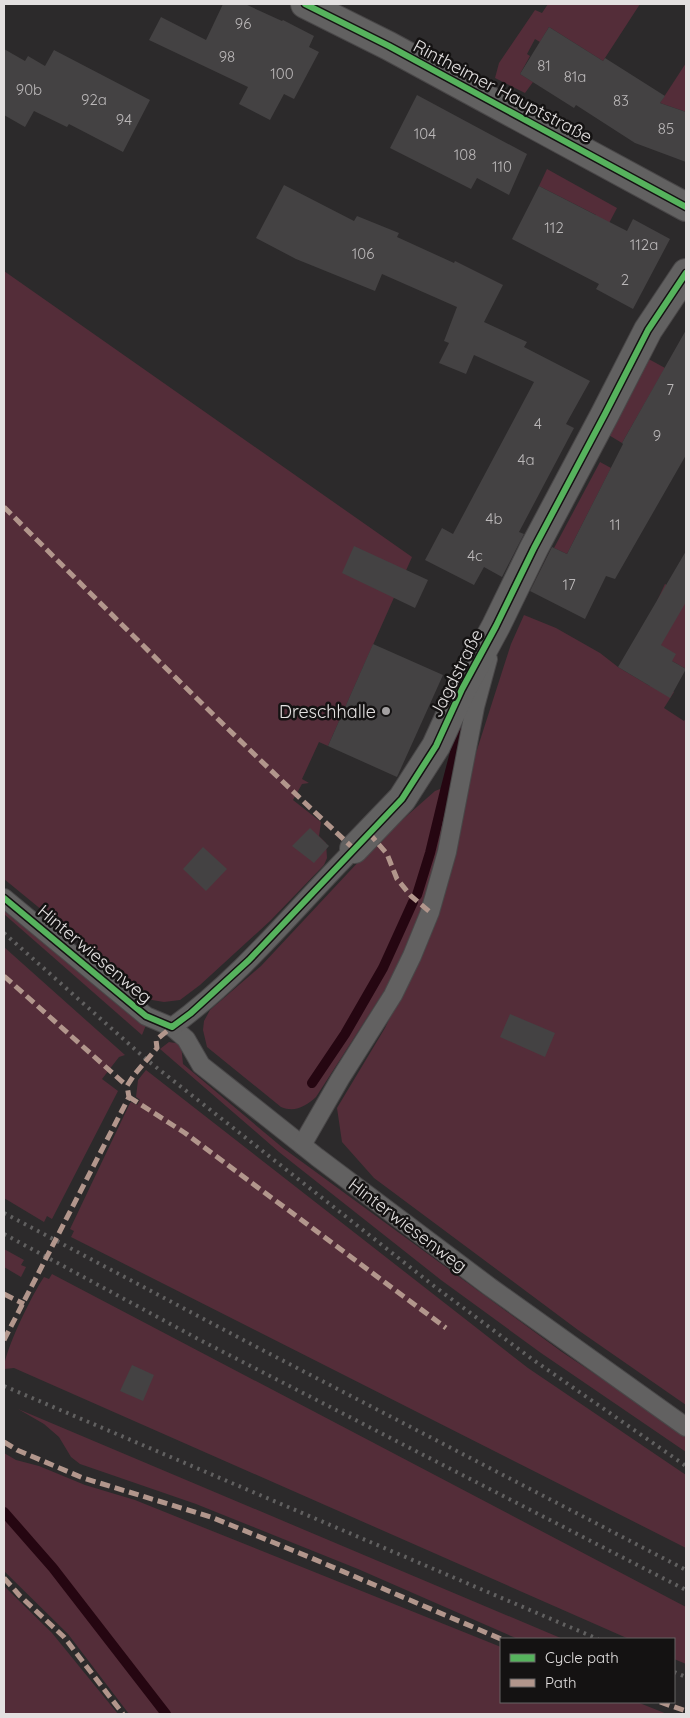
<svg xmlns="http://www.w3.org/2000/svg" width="690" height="1718" viewBox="0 0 690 1718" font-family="Quicksand,sans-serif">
  <rect width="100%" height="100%" fill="#2c2a2b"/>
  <g fill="#542d39">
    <polygon points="548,4 640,4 603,61 549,27 540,42 535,39 527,54 530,56 520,74 533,82 525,93 495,78 499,63 535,10 542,13"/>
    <polygon points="686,63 686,112 660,103"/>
    <polygon points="547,169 617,208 589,261 596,215 539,186"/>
    <polygon points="4,271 412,557 328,746 319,742 302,779 309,783 302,784 293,800 321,822 319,836 326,843 327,858 324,865 270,921 200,985 180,1000 164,1002 152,1000 4,879"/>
    <polygon points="645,357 665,368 622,443 607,434"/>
    <polygon points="600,462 611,468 567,554 554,548"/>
    <polygon points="665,584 686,597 686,669 672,661 661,645 657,601"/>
    <polygon points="524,615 556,628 600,653 618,667 650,686 662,685 674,692 664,708 684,721 686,718 686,1405 578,1330 374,1178 342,1142 337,1108 385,1028 423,949 474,759 511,644"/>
    <path d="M440,789C447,792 449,795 449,802L425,903L399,968L316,1097C306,1106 295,1113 281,1107L207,1047L203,1030L204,1021L210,1010L261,966L376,843L435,791Z"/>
    <polygon points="4,904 146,1025 142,1035 4,914"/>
    <polygon points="4,947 125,1055 119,1057 102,1079 118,1091 52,1219 47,1216 44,1222 4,1198"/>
    <polygon points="169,1042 181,1044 183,1064 283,1148 562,1352 659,1417 686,1437 686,1452 541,1353 441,1280 279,1152 160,1049"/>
    <polygon points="146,1070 528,1368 686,1475 686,1548 71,1237 74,1231 70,1229 130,1103 131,1102 137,1105 140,1100 136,1097 138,1080"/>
    <polygon points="4,1249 24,1260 21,1265 26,1267 21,1277 4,1267"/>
    <path d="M52,1274L686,1607V1664L674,1659V1639H629L14,1368L4,1369C4,1351 33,1293 44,1277L49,1279Z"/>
    <polygon points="18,1409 563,1639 518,1639 358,1569 196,1504 80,1464 71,1457 59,1437 44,1424"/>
    <polygon points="4,1453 16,1460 39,1466 85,1485 135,1500 501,1647 501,1702 637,1702 667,1714 129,1714 68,1634 4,1571"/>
    <polygon points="4,1586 52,1633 118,1714 4,1714"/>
  </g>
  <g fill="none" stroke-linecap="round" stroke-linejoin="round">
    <g stroke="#250611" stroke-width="10">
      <polyline points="417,895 430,853 445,791 466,710"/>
      <polyline points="312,1083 345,1034 383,968 413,902"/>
      <polyline points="4,1512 53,1568 166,1714"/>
    </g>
  </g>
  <g fill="#444243">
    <polygon points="223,4 245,4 282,21 283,20 314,36 309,47 319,52 294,99 284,94 270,120 239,104 248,87 149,40 161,17 206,40"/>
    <polygon points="549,27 603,61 605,58 665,96 660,103 686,112 686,162 635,143 576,105 574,108 520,74"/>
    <polygon points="4,49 25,61 28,56 45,66 54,50 150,100 123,152 69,124 67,127 34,111 25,127 4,115"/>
    <polygon points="417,95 527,154 509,195 477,178 471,189 390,148"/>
    <polygon points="284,185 354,221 357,216 399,233 397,237 454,263 455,261 503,285 484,322 527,342 524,347 590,381 566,424 574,428 519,532 524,534 502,577 484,567 474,585 425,560 442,528 453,534 534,382 474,355 466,374 439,363 449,343 444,341 457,307 382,274 375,291 296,259 256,238"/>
    <polygon points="539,186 627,231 633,219 670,239 633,309 596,289 599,284 512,239"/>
    <polygon points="686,330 686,455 615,579 606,576 585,619 530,591 552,547 567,554 623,444 622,443"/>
    <polygon points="354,546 428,580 415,608 342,573"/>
    <polygon points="686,551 686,602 661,645 676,654 672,661 686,669 670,698 618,667"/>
    <polygon points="373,644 443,675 397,777 328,746"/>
    <polygon points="310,828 329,846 314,863 292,846"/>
    <polygon points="203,847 227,869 206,891 183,869"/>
    <polygon points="510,1014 555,1033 545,1057 500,1037"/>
    <polygon points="132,1365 154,1375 143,1401 120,1391"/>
  </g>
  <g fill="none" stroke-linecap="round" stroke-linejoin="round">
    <defs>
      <g id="service">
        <polyline points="4,898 146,1016 172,1027 186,1039 201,1065 317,1157 490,1287 686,1427"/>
        <path d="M172,1027C241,977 295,909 354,849"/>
        <polyline points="302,1145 340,1079 393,995 412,956 430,912 447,852 475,707 488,659"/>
      </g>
      <g id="minor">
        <polyline points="305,4 389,46 686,207"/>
        <polyline points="354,849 402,799 436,746 462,689 496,626 534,548 605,414 648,330 686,273"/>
      </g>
    </defs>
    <use href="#service" stroke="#494748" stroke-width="20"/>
    <use href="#minor" stroke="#494748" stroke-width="30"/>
    <use href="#service" stroke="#626161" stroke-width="18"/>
    <use href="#minor" stroke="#626161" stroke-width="28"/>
    <g stroke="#616060" stroke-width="4" stroke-dasharray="2.5 5" stroke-linecap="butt">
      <polyline points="4,933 147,1060 434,1286 532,1359 686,1466"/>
      <polyline points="4,1213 247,1342 686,1570"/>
      <polyline points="4,1234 200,1340 686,1590"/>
      <polyline points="4,1386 598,1639"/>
      <polyline points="674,1672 686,1677"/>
    </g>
    <g stroke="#b2968c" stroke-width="5" stroke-dasharray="10 5" stroke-linecap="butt">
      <path d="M4,507C119,622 235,738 354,849"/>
      <polyline points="369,833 387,854 397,879 411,896 430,912"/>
      <polyline points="4,976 127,1086"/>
      <polyline points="129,1097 185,1133 446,1328"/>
      <polyline points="4,1294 24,1304"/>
      <polyline points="4,1340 129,1097 127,1086 134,1075 157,1048 156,1040 172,1027"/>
      <polyline points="4,1442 17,1450 83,1478 211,1517 309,1557 501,1639"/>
      <polyline points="4,1578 20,1596 64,1637 123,1714"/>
      <polyline points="660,1702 686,1711"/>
    </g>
    <defs>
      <g id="cycleway">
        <polyline points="305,4 389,46 686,207"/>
        <polyline points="4,898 146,1016 172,1027 191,1013 249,960 402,799 436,746 462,689 496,626 534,548 605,414 648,330 686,273"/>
      </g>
    </defs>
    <use href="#cycleway" stroke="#141212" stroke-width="9"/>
    <use href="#cycleway" stroke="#56b35d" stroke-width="6"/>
  </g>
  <circle fill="#a3a0a1" stroke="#141212" stroke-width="2" cx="386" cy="711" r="5"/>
  <g text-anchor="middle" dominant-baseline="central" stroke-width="5" stroke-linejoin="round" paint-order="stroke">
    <g font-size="15" fill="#bbb8b9">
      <text x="243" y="23">96</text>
      <text x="227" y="56">98</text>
      <text x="544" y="65">81</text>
      <text x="282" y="73">100</text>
      <text x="575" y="76">81a</text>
      <text x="29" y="89">90b</text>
      <text x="94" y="99">92a</text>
      <text x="621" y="100">83</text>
      <text x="124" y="119">94</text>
      <text x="666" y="128">85</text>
      <text x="425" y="133">104</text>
      <text x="465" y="154">108</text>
      <text x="502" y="166">110</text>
      <text x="554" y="227">112</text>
      <text x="644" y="244">112a</text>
      <text x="363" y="253">106</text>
      <text x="625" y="279">2</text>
      <text x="670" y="389">7</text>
      <text x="538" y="423">4</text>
      <text x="657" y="435">9</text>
      <text x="526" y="459">4a</text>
      <text x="494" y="518">4b</text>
      <text x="615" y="524">11</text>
      <text x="475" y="555">4c</text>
      <text x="569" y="584">17</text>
    </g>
    <g font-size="18" fill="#e3e0e0" stroke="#141212">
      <text transform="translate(503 91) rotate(28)">Rintheimer Hauptstraße</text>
      <text transform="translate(456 673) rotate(-63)">Jagdstraße</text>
      <text transform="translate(95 954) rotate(40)">Hinterwiesenweg</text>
      <text transform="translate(408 1225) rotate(37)">Hinterwiesenweg</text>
    </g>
    <g font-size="18" fill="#e3e0e0" stroke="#141212" text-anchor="end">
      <text x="376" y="711">Dreschhalle</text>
    </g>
  </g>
  <rect width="690" height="1718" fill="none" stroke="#e3e0e0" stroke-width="10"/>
  <rect x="500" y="1638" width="175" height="65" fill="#141212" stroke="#676464"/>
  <rect x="510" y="1654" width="25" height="8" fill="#56b35d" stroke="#676464"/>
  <text x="545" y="1663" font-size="15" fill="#e3e0e0">Cycle path</text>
  <rect x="510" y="1679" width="25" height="8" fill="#b2968c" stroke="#676464"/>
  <text x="545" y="1688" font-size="15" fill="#e3e0e0">Path</text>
</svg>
